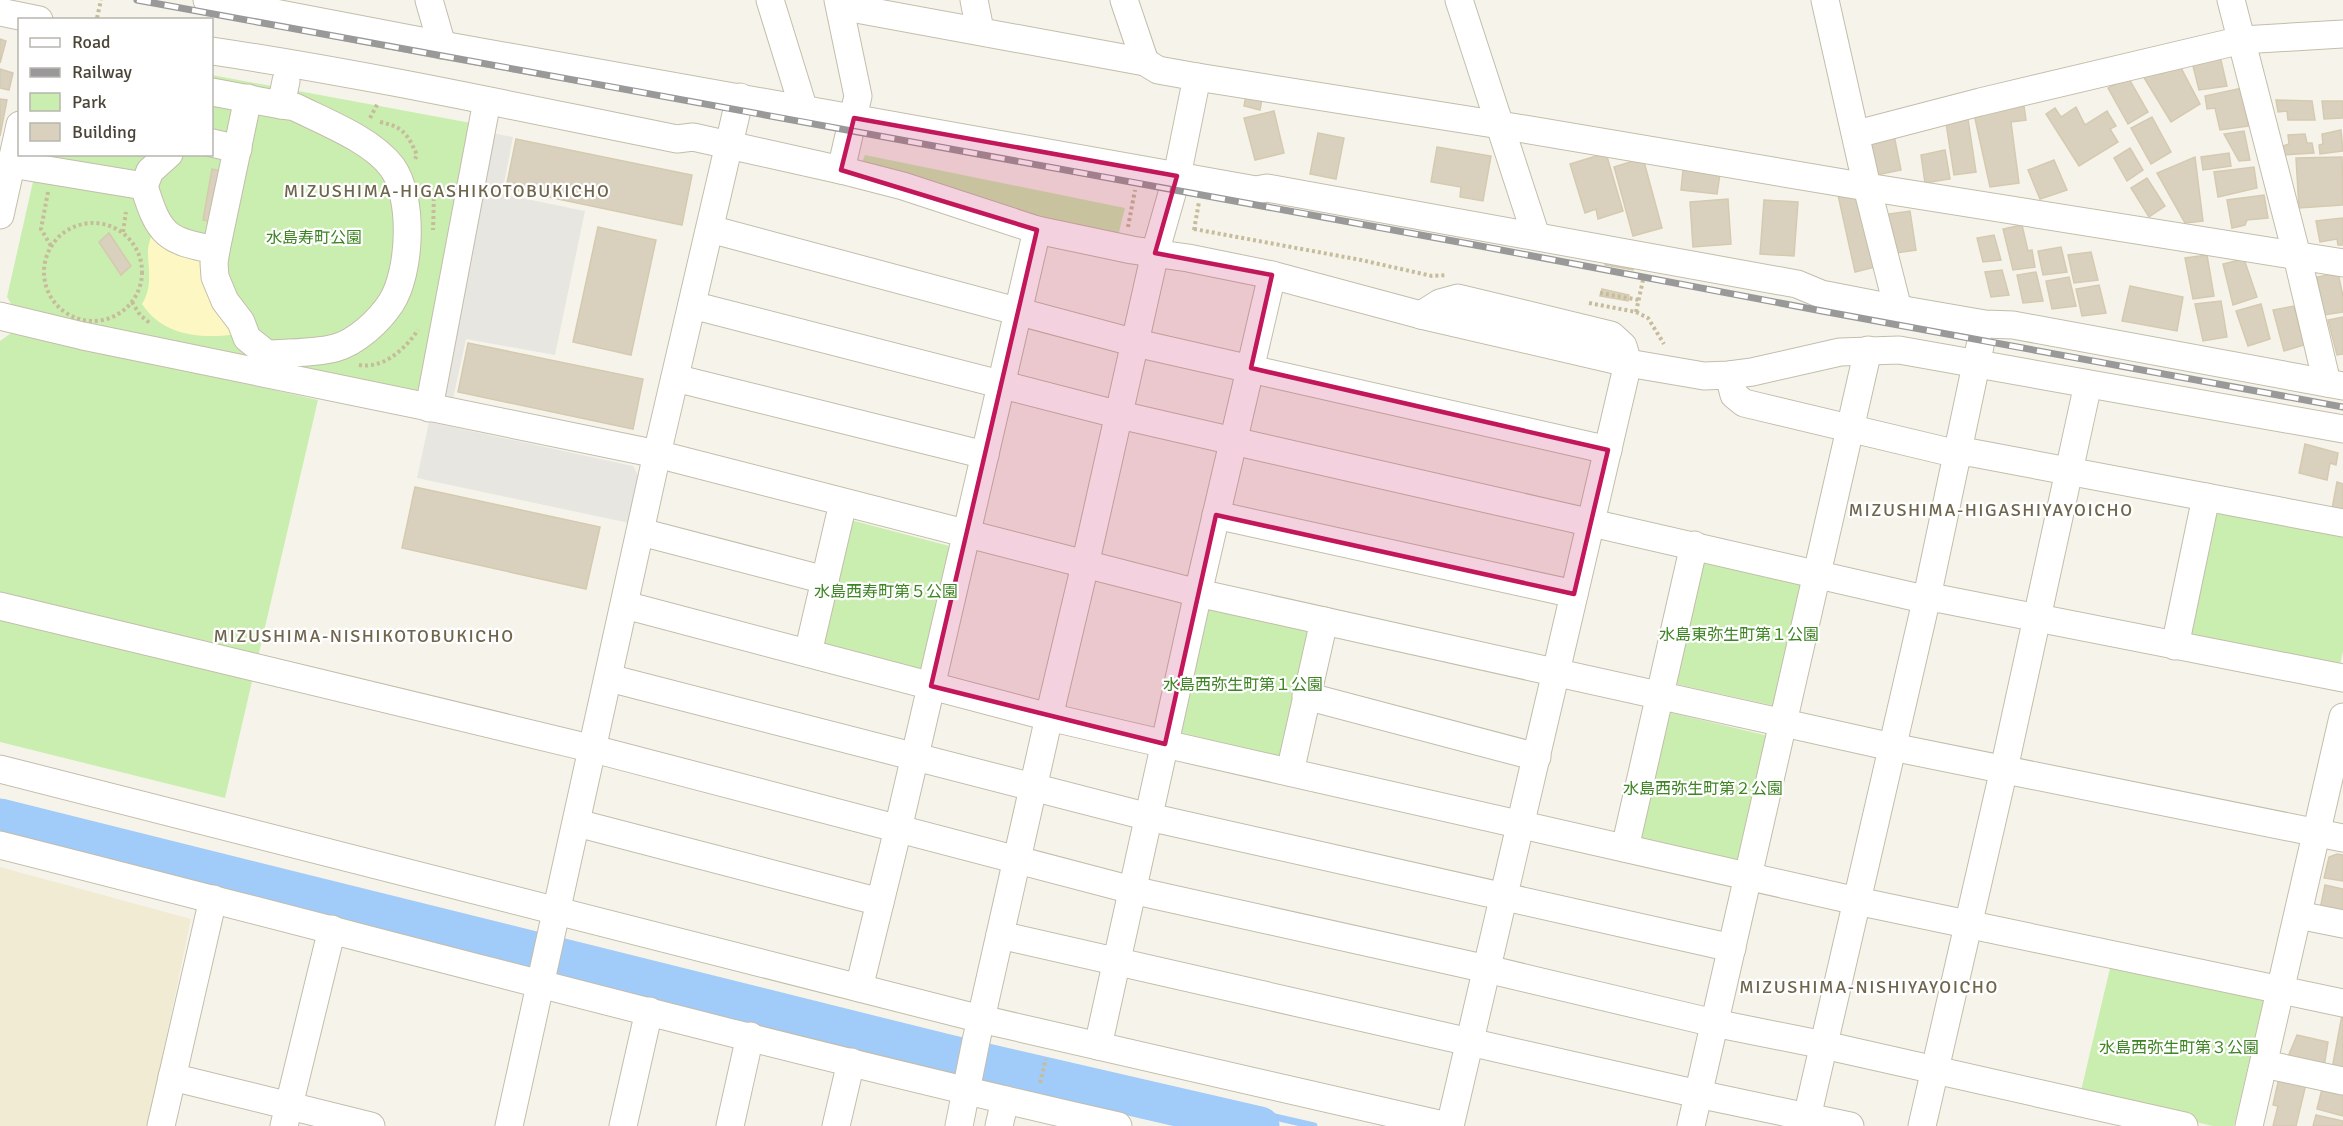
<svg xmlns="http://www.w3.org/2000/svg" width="2343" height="1126" viewBox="0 0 2343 1126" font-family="Signika,'Noto Sans JP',sans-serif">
  <rect width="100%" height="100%" fill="#f6f4ea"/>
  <polygon fill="#f0ebd2" points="0,867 191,919 148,1126 0,1126"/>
  <g fill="#caeeaf">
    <polygon points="212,75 471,123 421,396 16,312 7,297 39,155 212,154"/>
    <polygon points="865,155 1125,208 1118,236 1045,222 862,162"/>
    <polygon points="14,331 318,400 258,657 0,596 0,341"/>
    <polygon points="2213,509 2343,534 2343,651 2339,669 2181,639"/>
    <polygon points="847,519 957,548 925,676 815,646"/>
    <polygon points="1697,558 1809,582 1780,707 1671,683"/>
    <polygon points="1208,608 1313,632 1284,763 1173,736"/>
    <polygon points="0,616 253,677 225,798 0,742"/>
    <polygon points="1664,711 1773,737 1745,864 1633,842"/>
    <polygon points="2111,964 2264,998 2234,1126 2213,1126 2080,1095"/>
  </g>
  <path fill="#fdf7c3" d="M154,226L211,252L239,334C202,339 164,337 142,304C152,288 149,273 148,255C147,246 152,235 154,226Z"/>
  <g fill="#e7e6e1">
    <polygon points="492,133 513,137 502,194 585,211 555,355 466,339 453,399 439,396"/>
    <polygon points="429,422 633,466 639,477 629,523 417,478"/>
  </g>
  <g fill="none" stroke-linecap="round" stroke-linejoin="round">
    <g stroke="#a1cbf8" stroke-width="7">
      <polyline points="0,804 545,939"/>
      <polyline points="556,942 970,1047"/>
      <polyline points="980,1049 1314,1126"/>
    </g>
    <polyline stroke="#a1cbf8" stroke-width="39" points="0,818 948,1054 1260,1126"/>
  </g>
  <g fill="#d9d1be" stroke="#d5cab0" stroke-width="1.5">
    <polygon points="0,39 6,41 0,63"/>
    <polygon points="2220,56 2227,86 2199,90 2192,62"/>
    <polygon points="2179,64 2200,104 2171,122 2143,76 2158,68 2162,74"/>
    <polygon points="0,69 13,73 9,90 0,88"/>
    <polygon points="2128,77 2148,112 2128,124 2108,88"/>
    <polygon points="2247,87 2248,126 2220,130 2215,108 2207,109 2205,96"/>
    <polygon points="1246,95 1262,99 1260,110 1244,106"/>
    <polygon points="0,99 7,100 0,136"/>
    <polygon points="2276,100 2312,101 2315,120 2288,120 2287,111 2278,112"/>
    <polygon points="2322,101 2343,101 2343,118 2324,119"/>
    <polygon points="2024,106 2026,120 2011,122 2019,183 1990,187 1974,114"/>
    <polygon points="2076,107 2085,125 2107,111 2116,126 2110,129 2118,142 2079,166 2046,114 2055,108 2061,117"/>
    <polygon points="1274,111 1284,153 1255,160 1244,118"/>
    <polygon points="2152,117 2171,152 2151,164 2131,128"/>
    <polygon points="1968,119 1976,172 1954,175 1946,123"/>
    <polygon points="2341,130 2343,151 2320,154 2319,145 2323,144 2322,134"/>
    <polygon points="2244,131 2250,160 2239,161 2224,134"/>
    <polygon points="1318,133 1344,138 1336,179 1310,174"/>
    <polygon points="2305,134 2307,143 2312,143 2314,153 2284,155 2283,146 2289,144 2288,135"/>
    <polygon points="1894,135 1901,170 1876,175 1869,141"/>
    <polygon points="516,139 692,175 682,225 506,188"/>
    <polygon points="1437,147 1491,156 1483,201 1460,197 1461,187 1431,182"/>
    <polygon points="2130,148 2143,170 2127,181 2114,158"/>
    <polygon points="1945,150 1950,179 1925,183 1921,155"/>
    <polygon points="1606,153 1623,211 1598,219 1596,209 1585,213 1570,164"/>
    <polygon points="2229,153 2231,166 2203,170 2201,157"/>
    <polygon points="2195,157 2203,221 2185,223 2157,173"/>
    <polygon points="2342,157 2343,205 2299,208 2296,158"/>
    <polygon points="1643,158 1662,228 1633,236 1614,167"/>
    <polygon points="2054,160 2067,190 2040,199 2028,170"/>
    <polygon points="2254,167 2257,188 2218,197 2214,172"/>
    <polygon points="212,169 229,173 218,223 203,220"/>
    <polygon points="1683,170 1720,174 1717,194 1681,190"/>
    <polygon points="2147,178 2165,206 2149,217 2131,188"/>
    <polygon points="1838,195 1864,200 1879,266 1855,272"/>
    <polygon points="2264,195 2268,218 2247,220 2245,225 2232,228 2227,200"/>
    <polygon points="1728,199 1731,244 1693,247 1690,202"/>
    <polygon points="1764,200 1798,202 1794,256 1760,254"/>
    <polygon points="1910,211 1916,250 1889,254 1883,215"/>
    <polygon points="2343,218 2343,245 2338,245 2337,239 2320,242 2316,221"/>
    <polygon points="2022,225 2028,251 2032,250 2035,267 2013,270 2003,229"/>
    <polygon points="598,227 656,240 631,355 573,342"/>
    <polygon points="109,233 131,266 121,275 99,242"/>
    <polygon points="1994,235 2001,260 1983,262 1977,238"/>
    <polygon points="2061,247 2067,272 2043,275 2038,251"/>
    <polygon points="2091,252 2098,280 2074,283 2068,255"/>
    <polygon points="2207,255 2214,296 2193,299 2185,258"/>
    <polygon points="1606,259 1634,264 1633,270 1605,265"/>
    <polygon points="2244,259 2257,297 2233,305 2223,264"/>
    <polygon points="2002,270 2009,295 1991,297 1985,272"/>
    <polygon points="2036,272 2043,301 2023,303 2017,275"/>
    <polygon points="2338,273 2343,296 2343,312 2324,315 2317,277"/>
    <polygon points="2069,277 2076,306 2052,309 2046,281"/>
    <polygon points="2099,285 2106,313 2082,316 2076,289"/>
    <polygon points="2130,286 2183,297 2177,331 2122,321"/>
    <polygon points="1602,289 1629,295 1628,301 1600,296"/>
    <polygon points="2221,301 2227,337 2203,341 2195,304"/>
    <polygon points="2261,304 2270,339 2248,346 2236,311"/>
    <polygon points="2294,306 2304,345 2284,351 2273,310"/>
    <polygon points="2343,317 2343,354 2337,355 2328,320"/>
    <polygon points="468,343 643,379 633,429 458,392"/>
    <polygon points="2305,444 2338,453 2336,465 2330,463 2327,480 2299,473"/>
    <polygon points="2337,482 2343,484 2343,511 2332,509"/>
    <polygon points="415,487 600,527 586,589 402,548"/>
    <polygon points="2337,854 2343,855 2343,881 2324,878 2329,857"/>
    <polygon points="2325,885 2343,889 2343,914 2320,909"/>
    <polygon points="2342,1015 2343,1015 2343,1072 2332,1069"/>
    <polygon points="2297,1035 2328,1042 2324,1067 2287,1059"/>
    <polygon points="2279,1078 2306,1084 2296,1126 2273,1126 2278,1106 2273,1105"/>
    <polygon points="2323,1085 2343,1089 2343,1116 2317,1109"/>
    <polygon points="2316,1115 2343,1121 2343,1126 2313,1126"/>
  </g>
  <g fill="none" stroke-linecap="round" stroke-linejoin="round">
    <defs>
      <g id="minor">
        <polyline points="207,0 442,45 1256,190 1267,188 1797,284 1821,294 1898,309 1985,324 2013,325 2343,386"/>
        <polyline points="429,0 442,45"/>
        <polyline points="770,0 804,110"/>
        <polyline points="838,0 858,96 841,170"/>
        <polyline points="974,0 980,30"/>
        <polyline points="1124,0 1145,62"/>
        <polyline points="1459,0 1536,236"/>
        <polyline points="1825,0 1867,187 1898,309"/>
        <polyline points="2231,0 2297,256 2327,383"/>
        <polyline points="840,6 1145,62 1158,70 1197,77 1500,125 1867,187 2343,263"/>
        <polyline points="0,12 39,20"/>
        <path d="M212,51C367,74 522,108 677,139L693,137L841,170L903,186L1037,230L1132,250L1188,258L1272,275L1421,315L1628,363L1663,369L1704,376L1729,375L1752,372L1840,352L1899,350L2343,429"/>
        <polyline points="212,92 281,105 286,81"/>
        <polyline points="1857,134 1980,102 2242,40 2343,34"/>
        <polyline points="212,143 238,149"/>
        <path d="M11,164L144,186C159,235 166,241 216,250L214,263L215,277L225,301L241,322L247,338L267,354L263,370"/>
        <polyline points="144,186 150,171 169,154"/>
        <polyline points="0,215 20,125"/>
        <polyline points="710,229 1136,343 1608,450"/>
        <polyline points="216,250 248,98"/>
        <polyline points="692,305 1120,415 1915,597 1941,599 2343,678"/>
        <polyline points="1421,315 1440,303 1458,298 1611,335 1623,346 1628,363 1450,1126"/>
        <polyline points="0,316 83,336 657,454 1198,593 1892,747 2343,838"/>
        <path d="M267,354C287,353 317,353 335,348C357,342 379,321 391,303C411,272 414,197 392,167C372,140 325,122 295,107L281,105"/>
        <polyline points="1729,375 1734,395 1744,403 1945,451 1973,453 2343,523"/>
        <polyline points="675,378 985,455"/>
        <polyline points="429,408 487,101"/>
        <polyline points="1216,515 1574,594"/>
        <polyline points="641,532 825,580"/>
        <polyline points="625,605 1049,717 1165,744 1857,901 2343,1003"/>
        <polyline points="0,606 594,749 1132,890 1487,969 1714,1023 1824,1045 2184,1126"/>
        <polyline points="2175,646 2206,497"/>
        <polyline points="808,653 843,503"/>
        <polyline points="609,678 1149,817 1732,948"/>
        <polyline points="1306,696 1537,757"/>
        <polyline points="0,769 981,1019 1447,1126"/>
        <polyline points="1290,772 1324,621"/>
        <polyline points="577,823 880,902"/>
        <path d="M0,845C373,939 744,1041 1118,1126"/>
        <polyline points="1625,848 1694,545"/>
        <polyline points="2298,915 2343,924"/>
        <polyline points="1000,935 1698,1094 1850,1126"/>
        <polyline points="859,988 898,829 1037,230"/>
        <polyline points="1098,1046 1198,593 1272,275"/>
        <polyline points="2264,1064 2343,1081"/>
        <polyline points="172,1077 371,1126"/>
        <polyline points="161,1126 213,899"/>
        <polyline points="284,1126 332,929"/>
        <polyline points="509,1126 657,454 740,97"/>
        <polyline points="623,1126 649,1011"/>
        <polyline points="730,1126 750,1036"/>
        <polyline points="836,1126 851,1062"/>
        <polyline points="959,1126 976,1041 1049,717 1085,565 1155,253 1177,176 1197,77"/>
        <polyline points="999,1126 1005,1100"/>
        <polyline points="1691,1126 1868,350"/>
        <polyline points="1805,1126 1927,597 1980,346"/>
        <polyline points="1922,1126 2004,769 2088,384"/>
        <polyline points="2249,1126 2343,717"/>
      </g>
    </defs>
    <use href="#minor" stroke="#c3bdab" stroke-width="29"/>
    <g stroke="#c6bc9b" stroke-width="4" stroke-dasharray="3 3" stroke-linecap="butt">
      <polyline points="97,18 101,0"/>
      <polyline points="370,118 378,103"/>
      <path d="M380,122C403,127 407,133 417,155L415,159"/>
      <polyline points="428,188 434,196 433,230"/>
      <polyline points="48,192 41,229 51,246"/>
      <circle cx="93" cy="272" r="49"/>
      <polyline points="1128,227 1135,190"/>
      <polyline points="1194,229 1361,260 1432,276 1447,275"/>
      <polyline points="1194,230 1199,202"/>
      <polyline points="123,232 126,212"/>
      <polyline points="1600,293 1639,300"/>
      <polyline points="132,302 140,315 151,324"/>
      <polyline points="1589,303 1636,312 1648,318 1664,344"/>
      <polyline points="1636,312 1643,280"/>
      <path d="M359,365C384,369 405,349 418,330"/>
      <polyline points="1040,1083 1046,1059"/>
    </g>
    <use href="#minor" stroke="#fff" stroke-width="27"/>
    <defs>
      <polyline id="rail" points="137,0 1475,245 1822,311 2343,407"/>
    </defs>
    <use href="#rail" stroke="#999" stroke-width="7"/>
    <use href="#rail" stroke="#fff" stroke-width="4.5" stroke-dasharray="14" stroke-linecap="butt"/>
  </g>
  <path fill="#c2185b" fill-opacity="0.2" stroke="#c2185b" stroke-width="4.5" stroke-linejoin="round" d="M854,118L1177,176L1155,253L1272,275L1251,368L1608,450L1574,594L1216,515L1165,744L931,686L1037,230L841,170Z"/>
  <g text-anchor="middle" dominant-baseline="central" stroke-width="4.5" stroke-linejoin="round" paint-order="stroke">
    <g font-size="16" fill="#3d8423" stroke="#fff">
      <text x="314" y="238">水島寿町公園</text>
      <text x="886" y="592">水島西寿町第５公園</text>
      <text x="1739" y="635">水島東弥生町第１公園</text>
      <text x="1243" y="685">水島西弥生町第１公園</text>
      <text x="1703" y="789">水島西弥生町第２公園</text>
      <text x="2179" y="1048">水島西弥生町第３公園</text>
    </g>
    <g font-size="18" letter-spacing="1.5" fill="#6f654d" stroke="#fff">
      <text x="447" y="191">MIZUSHIMA-HIGASHIKOTOBUKICHO</text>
      <text x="1991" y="510">MIZUSHIMA-HIGASHIYAYOICHO</text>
      <text x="364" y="636">MIZUSHIMA-NISHIKOTOBUKICHO</text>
      <text x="1869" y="987">MIZUSHIMA-NISHIYAYOICHO</text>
    </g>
  </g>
  <rect x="18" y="18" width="195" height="138" fill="#ffffff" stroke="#b7b5af" stroke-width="1.5"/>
  <rect x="30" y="38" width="30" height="9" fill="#ffffff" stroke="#b7b5af" stroke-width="1.5"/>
  <text x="72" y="48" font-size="18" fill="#4b4537">Road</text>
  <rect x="30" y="68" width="30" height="9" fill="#999999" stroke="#b7b5af" stroke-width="1.5"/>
  <text x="72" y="78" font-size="18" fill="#4b4537">Railway</text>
  <rect x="30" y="93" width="30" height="18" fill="#caeeaf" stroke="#b7b5af" stroke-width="1.5"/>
  <text x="72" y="108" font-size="18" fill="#4b4537">Park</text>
  <rect x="30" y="123" width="30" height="18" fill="#d9d1be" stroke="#b7b5af" stroke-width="1.5"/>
  <text x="72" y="138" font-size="18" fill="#4b4537">Building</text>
</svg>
